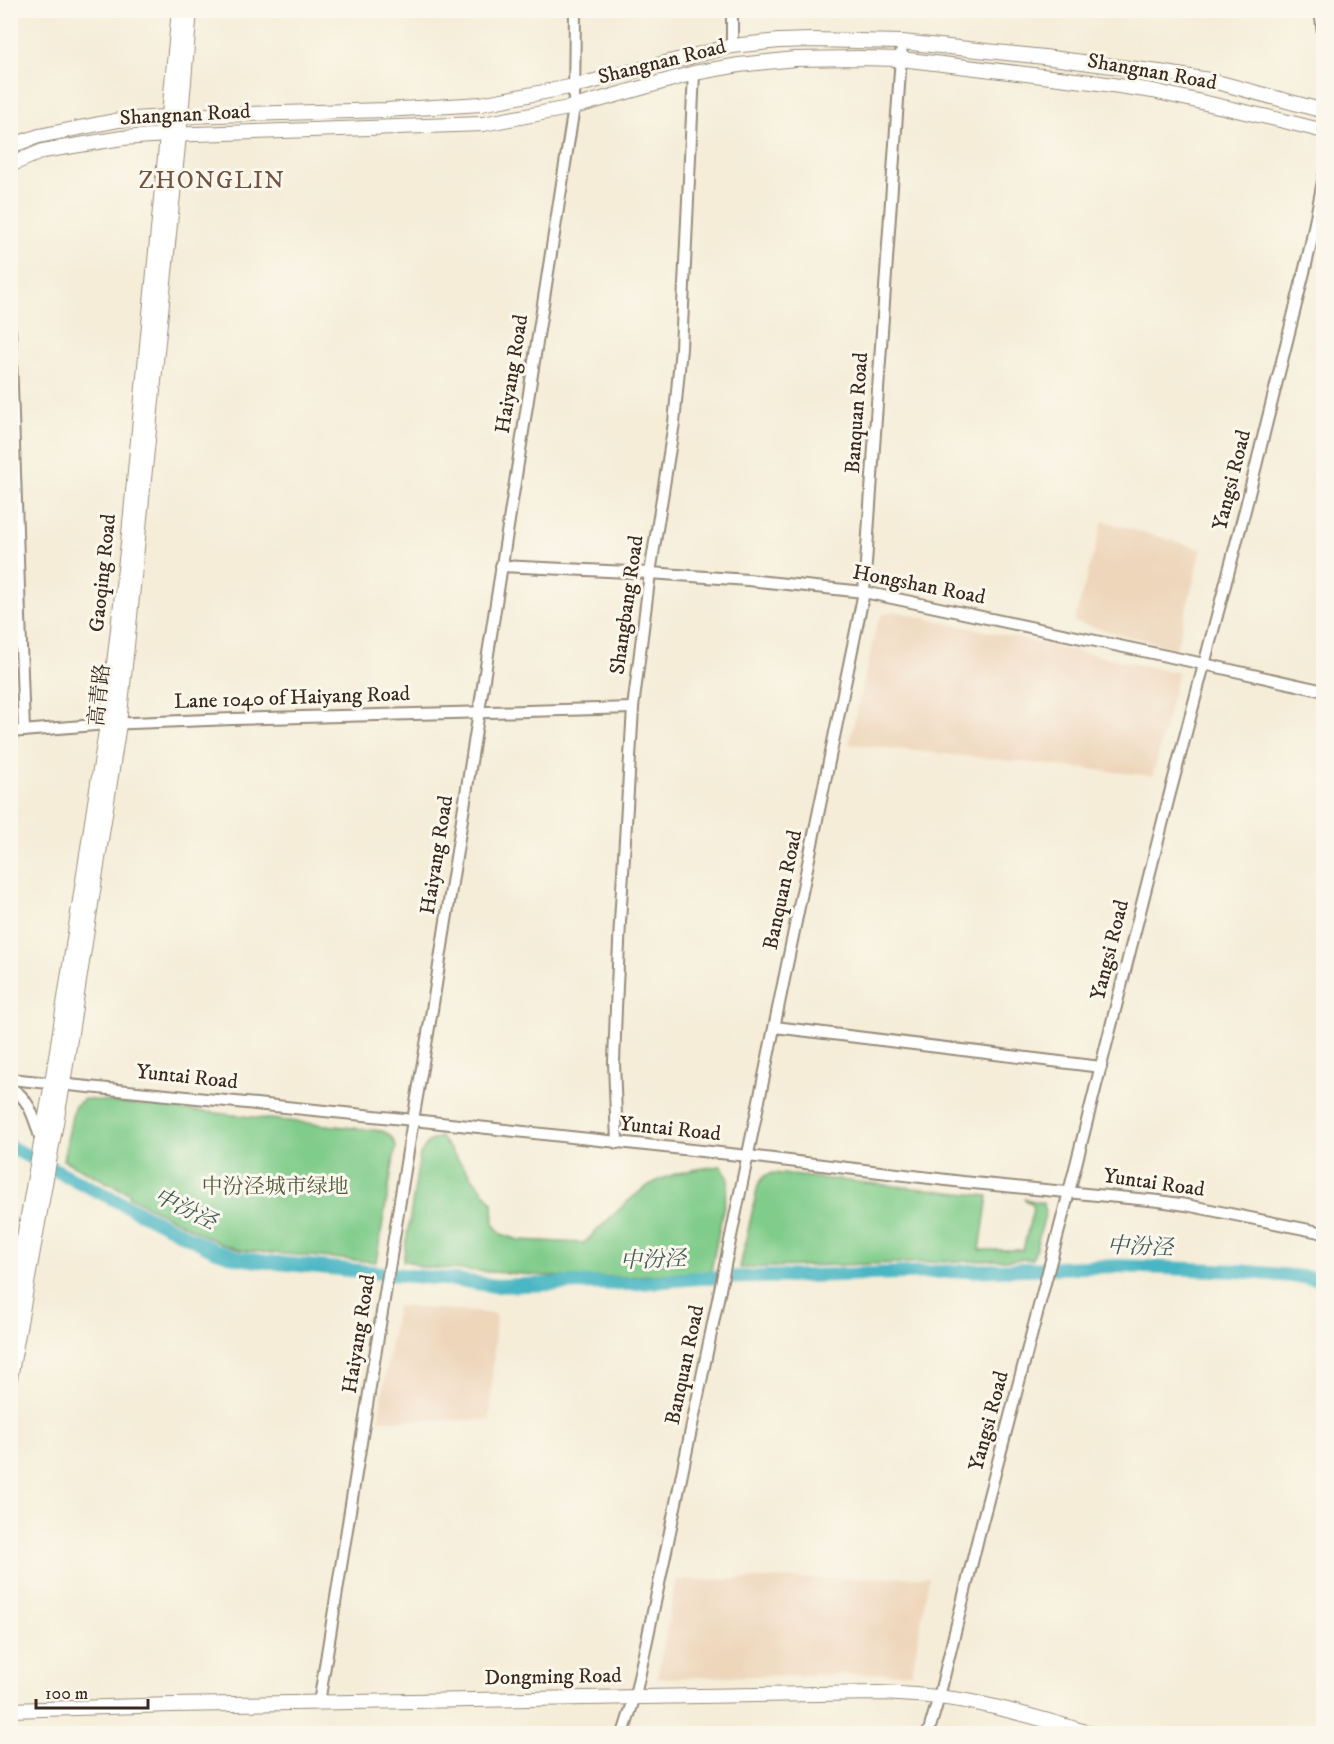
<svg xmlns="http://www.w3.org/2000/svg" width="1334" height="1744" viewBox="0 0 1334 1744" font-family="'IM FELL DW Pica','Noto Serif SC',serif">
  <rect width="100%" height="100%" fill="#fbf7ec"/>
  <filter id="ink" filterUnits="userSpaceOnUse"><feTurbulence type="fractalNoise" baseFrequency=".0167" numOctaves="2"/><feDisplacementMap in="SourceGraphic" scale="12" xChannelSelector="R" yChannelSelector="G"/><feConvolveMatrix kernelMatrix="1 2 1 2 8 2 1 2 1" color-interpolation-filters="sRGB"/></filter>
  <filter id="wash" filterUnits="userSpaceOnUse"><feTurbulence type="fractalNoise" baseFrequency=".008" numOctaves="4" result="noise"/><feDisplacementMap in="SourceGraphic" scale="24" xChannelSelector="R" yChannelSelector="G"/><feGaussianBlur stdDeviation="1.35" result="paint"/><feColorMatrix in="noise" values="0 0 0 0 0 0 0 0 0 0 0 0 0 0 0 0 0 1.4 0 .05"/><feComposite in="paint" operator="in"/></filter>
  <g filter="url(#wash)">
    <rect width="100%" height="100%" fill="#f5edd8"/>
    <g fill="#eed6bb">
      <polygon points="1103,521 1202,549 1176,649 1074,622"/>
      <polygon points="893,611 1178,673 1153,776 849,744 877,624 882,615"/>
      <polygon points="397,1306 496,1314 490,1420 378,1420"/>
      <polygon points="929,1577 912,1673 657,1678 676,1580"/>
    </g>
    <g fill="#80cc8a" stroke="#5e7b54" stroke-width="1.5">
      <path d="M84,1099L382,1131C390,1134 393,1138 396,1146L376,1262L240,1250L221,1244L129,1197L130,1194L63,1160L74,1107Z"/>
      <path d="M440,1137L493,1203L494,1225L501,1234L519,1240L584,1243C602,1226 619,1208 638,1193C661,1174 692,1169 721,1166L729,1179L711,1271L623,1277H564L421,1267L411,1262L403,1261L420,1155L428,1142Z"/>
      <polygon points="773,1173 988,1196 980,1250 1023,1250 1033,1209 1031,1203 1024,1199 1043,1203 1046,1211 1033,1259 740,1268 758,1185 764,1176"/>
    </g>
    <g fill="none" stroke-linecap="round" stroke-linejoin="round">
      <polyline stroke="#49b6c3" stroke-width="14" points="10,1147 214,1250 237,1258 267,1262 465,1281 495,1286 579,1283 629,1284 699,1278 807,1276 1118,1266 1238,1271 1324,1279"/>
    </g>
  </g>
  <g filter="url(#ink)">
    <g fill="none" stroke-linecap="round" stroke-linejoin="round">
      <defs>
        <g id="minor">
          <polyline points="1320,10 1324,40"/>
          <polyline points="732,46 732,10"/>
          <polyline points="10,330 24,731"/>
          <polyline points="501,566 650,573 748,580 864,592 1204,664 1324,691"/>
          <polyline points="10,732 107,724 233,719 633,708"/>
          <polyline points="775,1027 1101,1067"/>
          <polyline points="10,1079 413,1120 748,1156 963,1182 1159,1201 1186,1205 1324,1233"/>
          <path d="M10,1088C30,1097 35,1122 41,1140"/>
          <polyline points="617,1143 614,1062 616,1008 620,922 633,708 650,573 674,423 681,348 694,73"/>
          <polyline points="319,1703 413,1120 432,1010 574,107 575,10"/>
          <polyline points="623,1734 635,1696 666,1551 864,592 902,42"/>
          <polyline points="928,1734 939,1697 979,1534 1069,1192 1169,797 1246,506 1310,248 1324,176"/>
        </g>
        <g id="major">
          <polyline points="10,146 39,136 119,120 181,116 386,110 481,104 575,86 732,46 779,41 812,40 902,42 1044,57 1159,72 1209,80 1324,111"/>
          <polyline points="10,165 43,151 122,138 166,135 483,124 574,107 694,73 739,65 795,59 859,58 901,59 1092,82 1153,91 1280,120 1324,131"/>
          <polyline points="10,1315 52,1083 107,724 129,534 179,10"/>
          <polyline points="10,1378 63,1084 119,724 181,116 190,10"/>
          <path d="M10,1710L172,1705L878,1693C908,1694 937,1696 966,1701C1009,1709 1050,1721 1092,1734"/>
        </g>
      </defs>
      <use href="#minor" stroke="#988c7b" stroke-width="14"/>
      <use href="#major" stroke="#988c7b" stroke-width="16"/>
      <use href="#minor" stroke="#fff" stroke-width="10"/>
      <use href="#major" stroke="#fff" stroke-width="14"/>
    </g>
  </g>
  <g text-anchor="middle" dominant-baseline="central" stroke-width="6" stroke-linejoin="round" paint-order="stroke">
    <g font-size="21" fill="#3b2a1e" stroke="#fbf7ec">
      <text transform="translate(662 62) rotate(-14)">Shangnan Road</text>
      <text transform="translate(1152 72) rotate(10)">Shangnan Road</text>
      <text transform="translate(185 115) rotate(-3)">Shangnan Road</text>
      <text transform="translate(512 374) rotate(-81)">Haiyang Road</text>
      <text transform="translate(857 413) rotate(-86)">Banquan Road</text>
      <text transform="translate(1232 480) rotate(-76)">Yangsi Road</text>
      <text transform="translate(103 573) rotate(-84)">Gaoqing Road</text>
      <text transform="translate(919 585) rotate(11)">Hongshan Road</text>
      <text transform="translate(627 605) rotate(-82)">Shangbang Road</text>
      <text transform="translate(100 695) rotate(-84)">高青路</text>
      <text transform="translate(292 698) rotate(-2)">Lane 1040 of Haiyang Road</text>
      <text transform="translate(437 855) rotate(-81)">Haiyang Road</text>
      <text transform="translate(783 890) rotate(-78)">Banquan Road</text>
      <text transform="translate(1110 950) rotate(-76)">Yangsi Road</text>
      <text transform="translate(187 1077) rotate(6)">Yuntai Road</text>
      <text transform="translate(670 1129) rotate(6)">Yuntai Road</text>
      <text transform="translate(1154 1183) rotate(8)">Yuntai Road</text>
      <text transform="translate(359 1334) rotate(-81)">Haiyang Road</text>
      <text transform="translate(685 1365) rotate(-78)">Banquan Road</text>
      <text transform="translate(989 1421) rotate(-75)">Yangsi Road</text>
      <text transform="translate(553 1677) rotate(-1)">Dongming Road</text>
    </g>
    <g font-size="21" fill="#505b3e" stroke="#fbf7ec">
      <text x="275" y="1187">中汾泾城市绿地</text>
    </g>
    <g font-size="22" font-style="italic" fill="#405b58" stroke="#fbf7ec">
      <text transform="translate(185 1209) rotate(26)">中汾泾</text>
      <text transform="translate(1140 1247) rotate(2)">中汾泾</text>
      <text transform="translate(653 1260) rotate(-2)">中汾泾</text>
    </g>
    <g font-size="24" letter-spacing="1.5" fill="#715442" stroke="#fbf7ec">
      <text x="212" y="181">ZHONGLIN</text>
    </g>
  </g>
  <rect width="1334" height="1744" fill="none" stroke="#fbf7ec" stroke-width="36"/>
  <path d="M36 1699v9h112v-9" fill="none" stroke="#3b2a1e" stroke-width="3"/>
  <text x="45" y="1699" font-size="18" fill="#3b2a1e" stroke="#fbf7ec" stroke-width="4.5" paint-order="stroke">100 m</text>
</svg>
